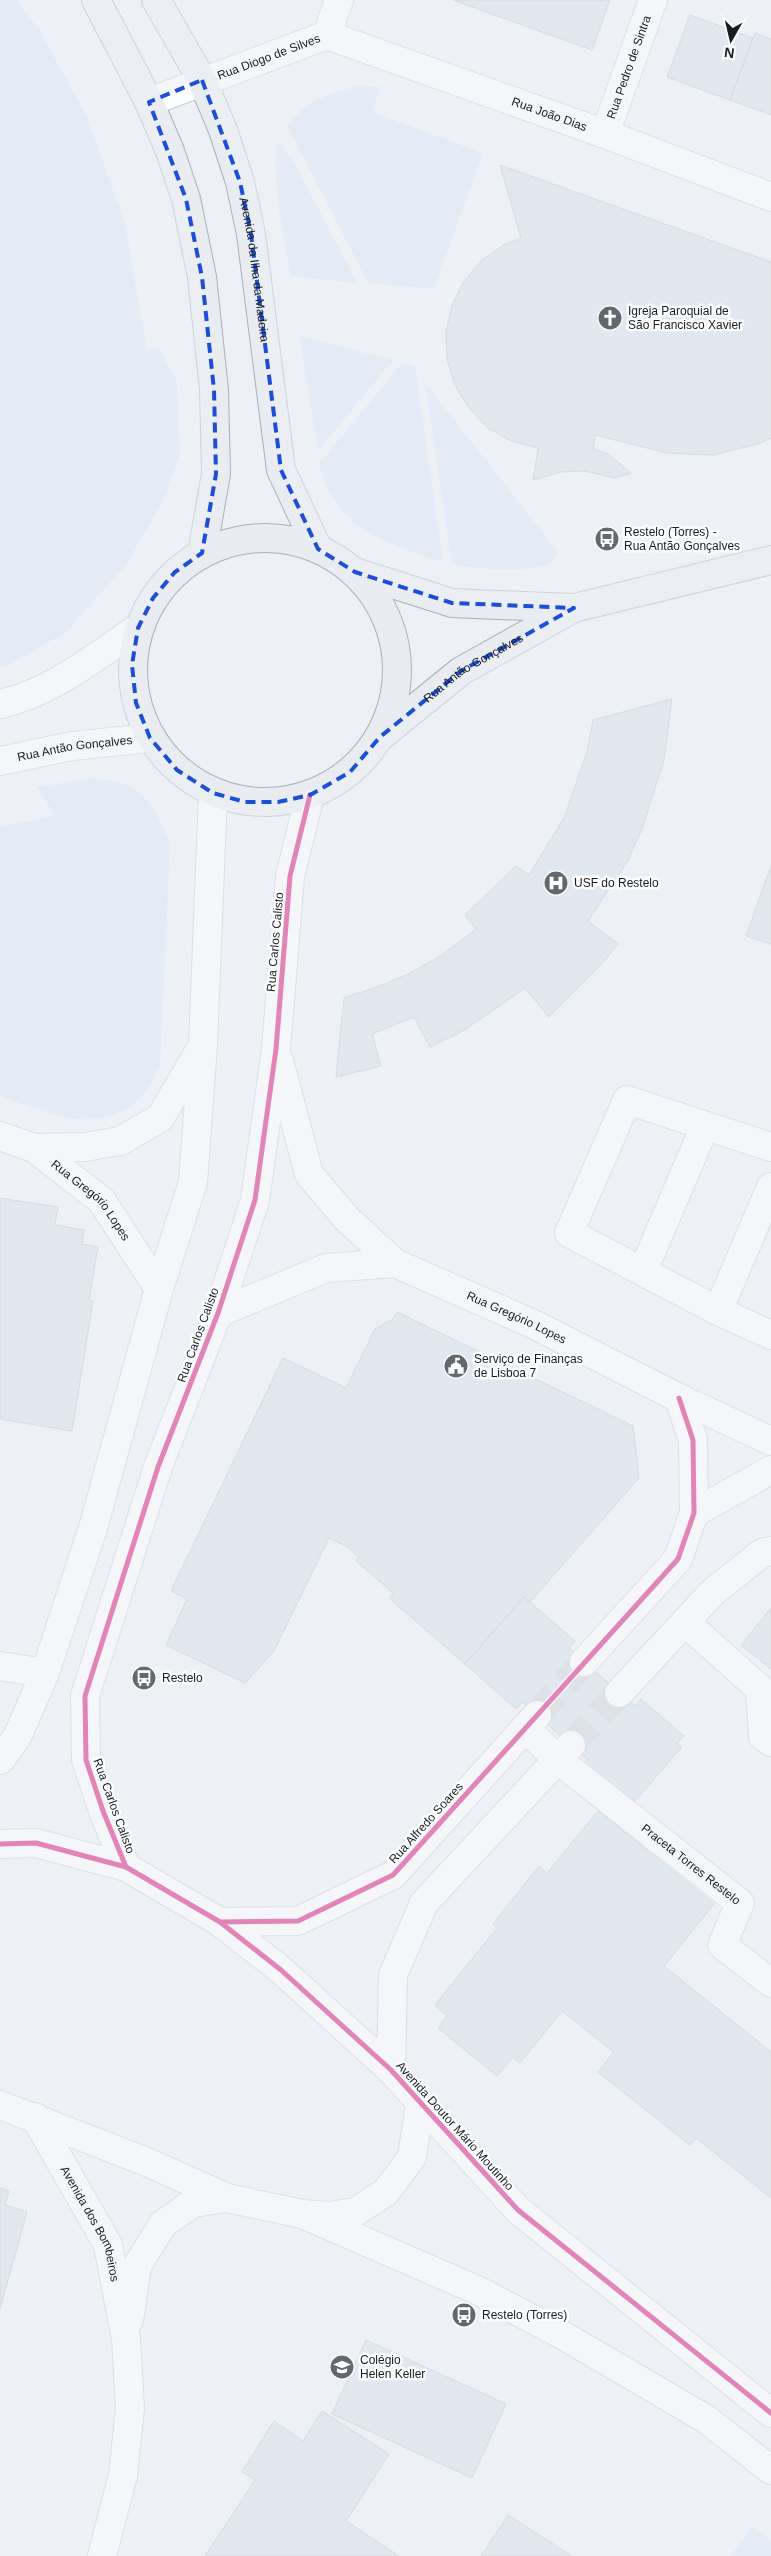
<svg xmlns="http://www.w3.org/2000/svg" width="771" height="2556" viewBox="0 0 771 2556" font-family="Helvetica,sans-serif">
  <rect width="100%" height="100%" fill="#edf1f6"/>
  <g fill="#d8e5f9">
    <polygon points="0,0 17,0 40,31 86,115 125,223 147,351 158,347 177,381 180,454 163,501 126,565 66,632 7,666 0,668"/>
    <path d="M360,86L381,87L372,112L483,153L434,289L368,283L287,125C307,101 330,92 360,86Z"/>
    <path d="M277,141L292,158L357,283L290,276C284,232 271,186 277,141Z"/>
    <polygon points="299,336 393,360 318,451"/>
    <path d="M402,363L415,366L443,562C402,549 352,534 330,493C325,484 322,473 319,464Z"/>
    <path d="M425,383L559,553C556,556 552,562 547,564C528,573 474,569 452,564Z"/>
    <path d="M93,778C102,780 115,780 124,784C151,796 161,820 170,845L160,1066C155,1075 151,1086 145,1093C104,1140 48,1113 0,1096V827L55,815L37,787Z"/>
    <polygon points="753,2526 771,2541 771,2556 730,2556"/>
  </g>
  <g fill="#d5dde9" stroke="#bdc0c4">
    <polygon points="453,0 610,0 592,50"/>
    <polygon points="690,15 753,38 730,100 667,77"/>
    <polygon points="755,33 771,39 771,115 730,100"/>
    <polygon points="500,165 771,262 771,438 758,444 713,455 667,453 595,435 593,449 608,454 631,473 615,478 584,471 561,472 533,480 538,448 511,441 488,428 469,408 455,385 447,359 446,332 452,305 464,281 482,260 504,245 521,238"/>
    <polygon points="672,699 664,760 642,829 628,860 588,921 618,944 600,966 549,1017 525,988 463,1031 430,1047 414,1017 372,1034 381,1066 336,1077 344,998 380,986 410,973 442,955 476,929 465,915 516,866 529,875 564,818 587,752 593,720"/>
    <polygon points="771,866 771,944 746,936"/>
    <polygon points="0,1198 58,1207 55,1225 84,1230 82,1244 98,1247 89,1300 93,1301 72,1431 0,1419"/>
    <polygon points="397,1312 633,1426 639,1478 530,1602 524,1597 465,1664 389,1598 393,1593 356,1561 359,1557 346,1546 329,1538 274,1651 245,1683 166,1645 187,1599 171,1591 283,1358 346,1388 375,1329 393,1319"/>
    <polygon points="524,1597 575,1641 569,1648 584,1662 635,1706 641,1699 684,1736 677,1743 682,1747 635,1801 631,1797 625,1803 582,1767 588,1760 571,1745 522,1702 516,1709 465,1664"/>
    <polygon points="771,1608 771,1669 741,1645"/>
    <polygon points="598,1811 714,1904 664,1966 771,2052 771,2198 696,2138 690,2145 598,2072 614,2052 562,2011 520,2063 513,2057 497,2076 438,2028 447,2016 435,2005 497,1928 493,1924 539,1866 547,1873"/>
    <polygon points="0,2188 9,2191 5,2205 27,2212 0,2309"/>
    <polygon points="366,2340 506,2404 472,2478 332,2414"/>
    <polygon points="322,2411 389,2454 346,2521 399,2556 205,2556 255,2480 242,2472 274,2421 303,2441"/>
    <polygon points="508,2515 572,2556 481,2556"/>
  </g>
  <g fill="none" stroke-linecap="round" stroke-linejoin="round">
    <g stroke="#cdd1d6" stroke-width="28" stroke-dasharray="28 14" stroke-linecap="butt">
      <polyline points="537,1715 584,1662"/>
      <polyline points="571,1745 619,1693"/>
    </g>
    <defs>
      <g id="minor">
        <path id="s1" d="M327,35L605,134L771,197"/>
        <polyline points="327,35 339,0"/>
        <path id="s2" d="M149,102L327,35"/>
        <path id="s3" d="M605,134L653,0"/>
        <path d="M0,704C51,693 95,657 138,628"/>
        <path id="s4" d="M0,761L72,746L150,738"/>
        <path id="s5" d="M279,1060L309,1174L347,1219L395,1263L533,1324L679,1398L771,1441"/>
        <path id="s6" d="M0,1136L34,1148L102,1201L159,1289"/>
        <polyline points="771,1147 627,1100 569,1233 718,1311 771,1335"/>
        <polyline points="34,1148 85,1147 120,1141 160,1118 200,1050"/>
        <polyline points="643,1271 705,1126"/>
        <polyline points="718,1311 771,1187"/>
        <polyline points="218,1313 326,1268 395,1263"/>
        <polyline points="694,1513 771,1470"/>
        <polyline points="685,1622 760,1689 763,1736 771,1742"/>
        <polyline points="584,1662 678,1559 694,1513 693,1440 679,1398"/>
        <polyline points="0,1666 45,1673"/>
        <polyline points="619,1693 713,1592 762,1553 771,1551"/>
        <path id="s7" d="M525,1728L557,1759L740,1903L722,1945L771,1983"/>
        <polyline points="0,1760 17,1737 45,1673 93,1528 159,1289 193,1182 203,1045 213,793"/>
        <polyline points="0,1844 36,1843 126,1867 220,1922 281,1970 391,2070 518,2210 771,2413"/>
        <polyline points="126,1867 103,1811 86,1760 85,1696 158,1467 218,1313 255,1200 276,1049 290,876 310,795"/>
        <polyline points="220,1922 298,1921 393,1875 537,1715"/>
        <polyline points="391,2070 393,1975 424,1903 571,1745"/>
        <polyline points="0,2105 147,2162 227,2198 302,2214 329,2216 355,2212 386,2192 412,2157 420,2104"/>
        <path id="s8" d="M35,2117L108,2245L126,2339L130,2409L123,2475L102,2556"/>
        <polyline points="302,2214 477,2290 559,2333 706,2419 771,2470"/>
        <polyline points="129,2320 137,2266 163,2224 193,2203 227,2198"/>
      </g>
      <g id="major">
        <polyline points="96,0 149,102 170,151 186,199 202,277 214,390 216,474 202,553"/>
        <path id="s9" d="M156,0L202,80L223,130L240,182L251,234L281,470L318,549"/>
        <circle cx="265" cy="670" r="132"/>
        <polyline points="355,572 452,603 573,608"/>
        <path id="s10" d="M381,736L461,671L574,608L771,560"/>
      </g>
    </defs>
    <use href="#minor" stroke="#c8cbcf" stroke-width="30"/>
    <use href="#major" stroke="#a9b0bb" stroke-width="30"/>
    <use href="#minor" stroke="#fcfdfe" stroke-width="28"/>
    <use href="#major" stroke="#e9edf2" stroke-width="28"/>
    <defs>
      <g id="cycleway">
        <polyline points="0,1844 36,1843 126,1867 220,1922 281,1970 391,2070 518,2210 771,2413"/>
        <polyline points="126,1867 103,1811 86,1760 85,1696 158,1467 218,1313 255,1200 276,1049 290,876 310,795"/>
        <polyline points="220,1922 298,1921 393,1875 678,1559 694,1513 693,1440 679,1398"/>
      </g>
    </defs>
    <use href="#cycleway" stroke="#fcfdff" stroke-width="8"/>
    <use href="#cycleway" stroke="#d6006c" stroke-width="5"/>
  </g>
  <path d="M0 0H771V2556H0ZM202,80L240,182L251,234L281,470L318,549L355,572L452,603L574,608L461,671L380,737L350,772L310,795L278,802H245L213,793L177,770L150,738L136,703L132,665L138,628L153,598L175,572L202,553L216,474L214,390L202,277L186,199L149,102Z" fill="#edf1f6" fill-opacity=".55" fill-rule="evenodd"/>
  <path fill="none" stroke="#1d4ed8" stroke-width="4" stroke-dasharray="10 6" stroke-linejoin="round" d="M202,80L240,182L251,234L281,470L318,549L355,572L452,603L574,608L461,671L380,737L350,772L310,795L278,802H245L213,793L177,770L150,738L136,703L132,665L138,628L153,598L175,572L202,553L216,474L214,390L202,277L186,199L149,102Z"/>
  <defs>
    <symbol id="church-disc" viewBox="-11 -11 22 22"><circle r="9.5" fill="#64676b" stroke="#fcfdff"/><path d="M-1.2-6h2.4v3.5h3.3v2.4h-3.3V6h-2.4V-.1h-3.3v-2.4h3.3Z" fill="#fff"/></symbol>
    <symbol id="bus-disc" viewBox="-11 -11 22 22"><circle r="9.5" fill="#64676b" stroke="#fcfdff"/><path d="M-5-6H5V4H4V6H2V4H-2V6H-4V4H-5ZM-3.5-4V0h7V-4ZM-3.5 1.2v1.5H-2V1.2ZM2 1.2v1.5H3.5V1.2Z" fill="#fff"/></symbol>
    <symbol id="hospital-disc" viewBox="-11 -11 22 22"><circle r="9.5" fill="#64676b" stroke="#fcfdff"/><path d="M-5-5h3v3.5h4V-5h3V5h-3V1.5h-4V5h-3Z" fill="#fff"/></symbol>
    <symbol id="civic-disc" viewBox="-11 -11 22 22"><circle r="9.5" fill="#64676b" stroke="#fcfdff"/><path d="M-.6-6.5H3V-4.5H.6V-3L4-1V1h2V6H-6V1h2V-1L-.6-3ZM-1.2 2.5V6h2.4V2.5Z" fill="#fff"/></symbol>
    <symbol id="school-disc" viewBox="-11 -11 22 22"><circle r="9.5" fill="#64676b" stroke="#fcfdff"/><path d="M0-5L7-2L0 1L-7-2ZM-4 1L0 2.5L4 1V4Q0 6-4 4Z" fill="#fff"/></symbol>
  </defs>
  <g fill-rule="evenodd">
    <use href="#church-disc" x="596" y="304" width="28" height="28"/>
    <use href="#bus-disc" x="593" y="525" width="28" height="28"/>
    <use href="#hospital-disc" x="542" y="869" width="28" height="28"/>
    <use href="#civic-disc" x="442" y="1352" width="28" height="28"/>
    <use href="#bus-disc" x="130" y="1664" width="28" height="28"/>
    <use href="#bus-disc" x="450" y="2301" width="28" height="28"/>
    <use href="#school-disc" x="328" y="2353" width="28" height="28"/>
  </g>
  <g text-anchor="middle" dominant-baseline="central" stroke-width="5" stroke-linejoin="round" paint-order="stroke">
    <g font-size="12" fill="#1a1d20" stroke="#fcfdff">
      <text stroke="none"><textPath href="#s2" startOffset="128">Rua Diogo de Silves</textPath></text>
      <text stroke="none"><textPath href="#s3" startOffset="71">Rua Pedro de Sintra</textPath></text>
      <text stroke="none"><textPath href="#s1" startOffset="236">Rua João Dias</textPath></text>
      <text stroke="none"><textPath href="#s9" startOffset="290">Avenida da Ilha da Madeira</textPath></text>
      <text stroke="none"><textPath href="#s10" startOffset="115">Rua Antão Gonçalves</textPath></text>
      <text stroke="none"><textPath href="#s4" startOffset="76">Rua Antão Gonçalves</textPath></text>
      <text transform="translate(275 942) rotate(-85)">Rua Carlos Calisto</text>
      <text stroke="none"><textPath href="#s6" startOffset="114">Rua Gregório Lopes</textPath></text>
      <text stroke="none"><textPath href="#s5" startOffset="375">Rua Gregório Lopes</textPath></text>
      <text transform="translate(198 1335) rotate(-70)">Rua Carlos Calisto</text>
      <text transform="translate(114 1806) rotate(70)">Rua Carlos Calisto</text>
      <text transform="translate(426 1823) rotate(-48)">Rua Alfredo Soares</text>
      <text stroke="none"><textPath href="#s7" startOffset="215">Praceta Torres Restelo</textPath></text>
      <text transform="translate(455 2126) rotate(48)">Avenida Doutor Mário Moutinho</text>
      <text stroke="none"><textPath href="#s8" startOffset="121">Avenida dos Bombeiros</textPath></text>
    </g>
    <g font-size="12" fill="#1a1d20" stroke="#fcfdff" text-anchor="start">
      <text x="628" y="311">Igreja Paroquial de<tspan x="628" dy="14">São Francisco Xavier</tspan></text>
      <text x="624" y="532">Restelo (Torres) -<tspan x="624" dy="14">Rua Antão Gonçalves</tspan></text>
      <text x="574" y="883">USF do Restelo</text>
      <text x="474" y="1359">Serviço de Finanças<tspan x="474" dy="14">de Lisboa 7</tspan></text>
      <text x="162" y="1678">Restelo</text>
      <text x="482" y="2315">Restelo (Torres)</text>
      <text x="360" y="2360">Colégio<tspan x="360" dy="14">Helen Keller</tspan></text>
    </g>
  </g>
  <g transform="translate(731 40) rotate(188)" stroke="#fcfdff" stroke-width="4" paint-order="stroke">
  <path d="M0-4L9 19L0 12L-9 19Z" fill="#1a1d20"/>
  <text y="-8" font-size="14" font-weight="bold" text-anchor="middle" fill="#1a1d20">N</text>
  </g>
</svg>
